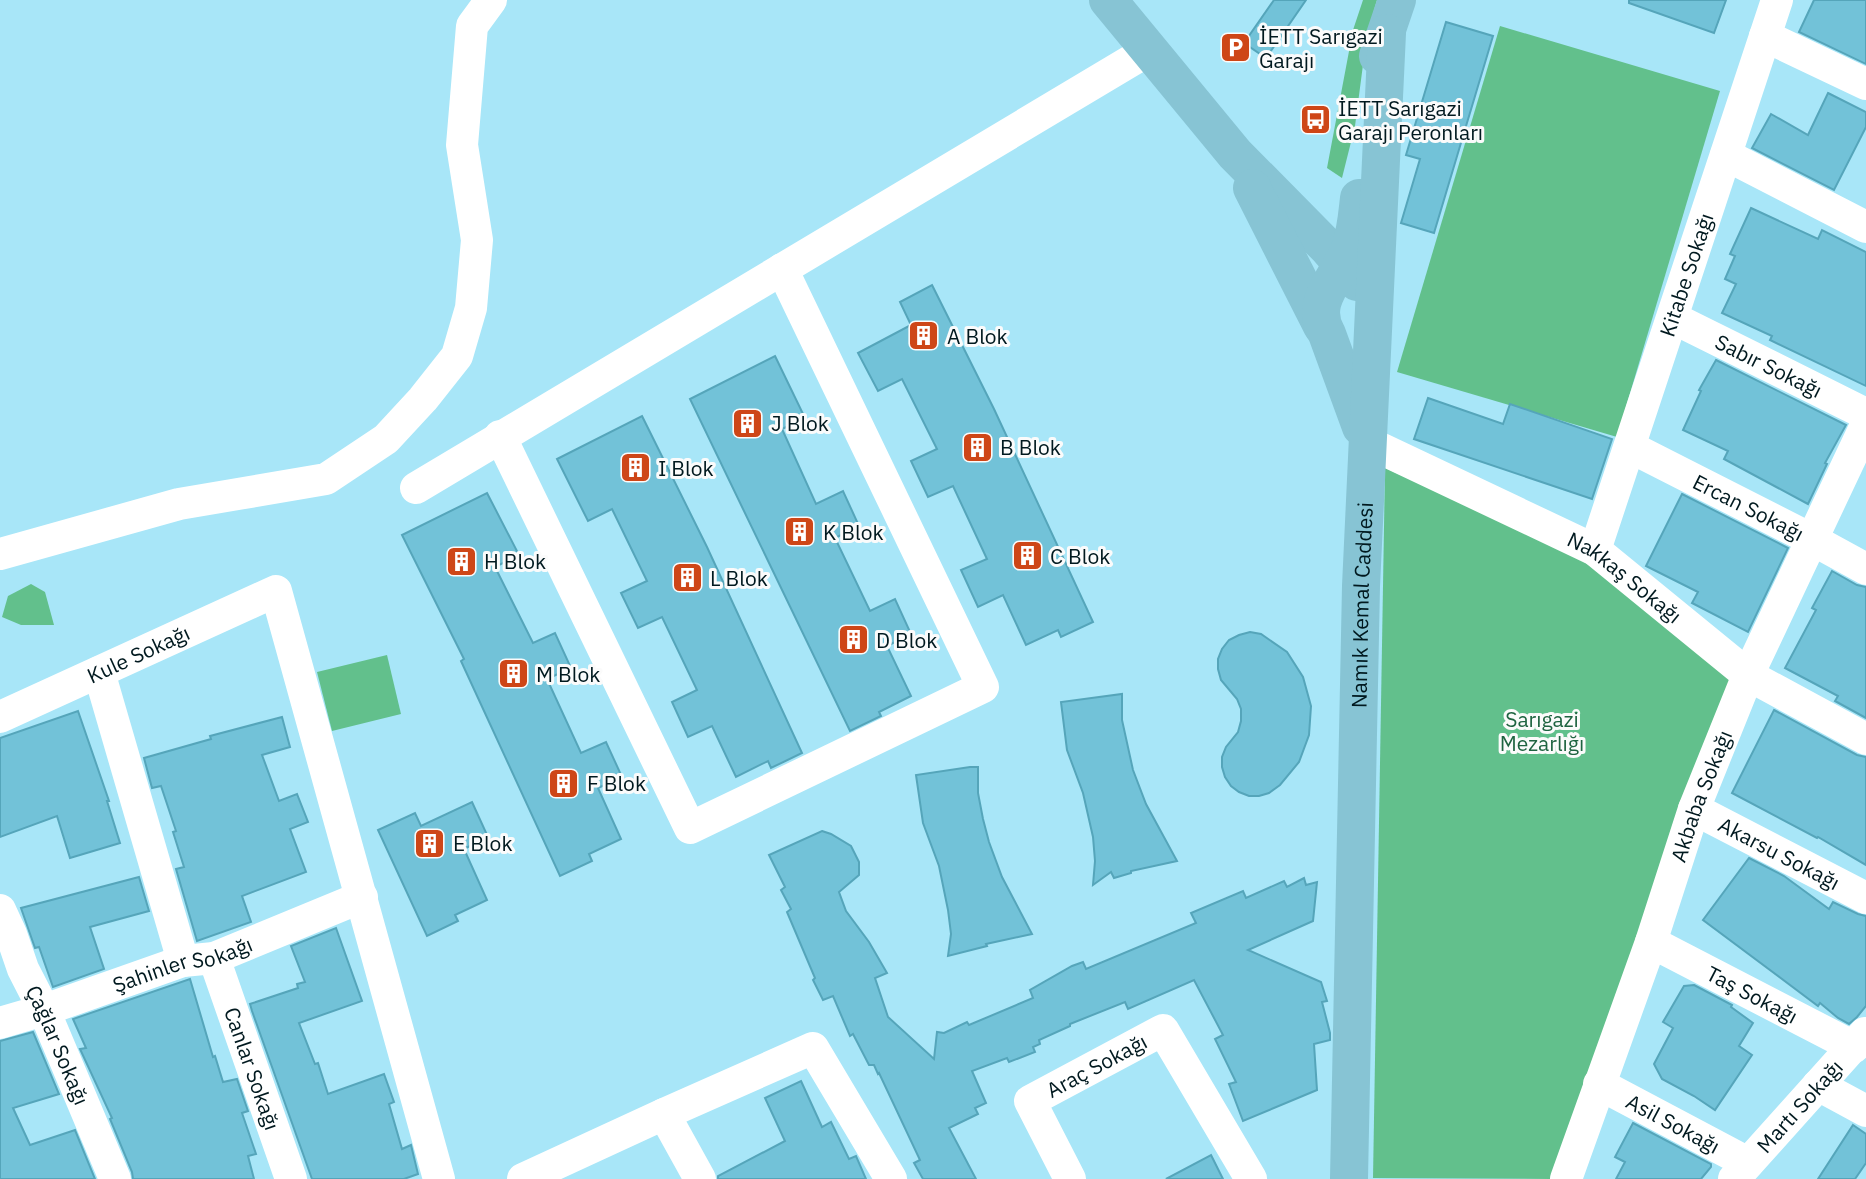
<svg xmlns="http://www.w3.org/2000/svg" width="1866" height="1179" viewBox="0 0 1866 1179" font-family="'IBM Plex Sans',sans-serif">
  <rect width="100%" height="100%" fill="#a8e6f8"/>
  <g fill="#62c08c">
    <polygon points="1363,0 1377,0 1367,34 1355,126 1342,178 1327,168 1353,30"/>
    <polygon points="1500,26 1720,91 1617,437 1397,372"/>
    <polygon points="1385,468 1585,558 1731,681 1550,1179 1373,1178"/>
    <polygon points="31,584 45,592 54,625 21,625 2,617 8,596"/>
    <polygon points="387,655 401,714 332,731 317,672"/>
  </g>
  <g fill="#72c2d8" stroke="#55a5ba" stroke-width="2">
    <polygon points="1274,0 1306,0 1266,58 1244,43"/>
    <polygon points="1629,0 1726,0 1714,33 1629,3"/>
    <polygon points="1814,0 1866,0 1866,64 1799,32"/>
    <polygon points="1446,22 1493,36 1434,233 1401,223 1420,159 1406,155"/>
    <polygon points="1828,93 1866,112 1866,127 1834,190 1752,148 1771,114 1808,135"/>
    <polygon points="1751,208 1818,239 1822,230 1866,252 1866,386 1770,340 1772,336 1722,313 1736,284 1725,279 1735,256 1730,254"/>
    <polygon points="932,285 994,409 1093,622 1061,637 1058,630 1026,645 1003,595 978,607 961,570 987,559 953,486 928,497 911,461 937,449 902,379 878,391 858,353 911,325 900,302"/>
    <polygon points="775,356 805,418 782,429 816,504 843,491 859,526 835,538 870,611 895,599 911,634 887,646 911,696 879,712 881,716 850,731 690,399"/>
    <polygon points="1716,360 1846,425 1825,463 1827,464 1808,504 1724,459 1728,451 1683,430 1701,391 1699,390"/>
    <polygon points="1428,398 1503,424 1510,404 1612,439 1592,499 1414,439"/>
    <polygon points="642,416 707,547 802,753 771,768 768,761 736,777 712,726 688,737 672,702 697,690 662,617 638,628 621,593 647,581 612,509 588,521 557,459"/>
    <polygon points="487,493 519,555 495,567 533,643 555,633 571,668 547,679 581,753 606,742 622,777 598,788 621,839 589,854 592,861 560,876 461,661 464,659 402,535"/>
    <polygon points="1682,494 1788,548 1748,632 1692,603 1698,592 1646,566"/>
    <polygon points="1832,571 1857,585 1866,587 1866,718 1835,701 1838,696 1785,668 1816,610 1812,608"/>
    <polygon points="1250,632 1261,634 1287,652 1303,677 1311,706 1309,735 1299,762 1280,785 1269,793 1259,796 1249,796 1239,792 1231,786 1225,777 1222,767 1222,757 1226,747 1238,732 1241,721 1241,709 1237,699 1221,680 1218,669 1218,659 1222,649 1229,640 1239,635"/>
    <polygon points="1122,694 1122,720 1133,770 1146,804 1177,861 1131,871 1131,873 1114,878 1111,872 1093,885 1095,861 1093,837 1083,793 1067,750 1061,702"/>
    <polygon points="1774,710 1857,755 1866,757 1866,865 1818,837 1817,838 1732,793"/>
    <polygon points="78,711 109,801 107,801 120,843 70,858 57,816 0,837 0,738"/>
    <polygon points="282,717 290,747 262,755 279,801 297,794 308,822 290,829 306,872 242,896 251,922 197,941 176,869 184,867 173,832 176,831 161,786 152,788 144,758 211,739 210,736"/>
    <polygon points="970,767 978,767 978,793 983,819 989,842 1002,877 1032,934 986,944 987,946 948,956 951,934 948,910 939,866 923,823 916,775"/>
    <polygon points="472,802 488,837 464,849 487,900 455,915 458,921 427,936 378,830 415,813 421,826"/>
    <polygon points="822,831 831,834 851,846 859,862 859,875 839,892 846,911 869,942 887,973 875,978 888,1017 934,1059 937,1032 944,1033 967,1022 969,1025 1033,998 1030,990 1072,966 1083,962 1086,969 1196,923 1191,913 1243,891 1246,898 1284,881 1287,887 1304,878 1306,885 1317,882 1313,921 1248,950 1321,982 1327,1001 1322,1002 1330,1033 1330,1040 1314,1044 1317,1090 1243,1121 1229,1084 1236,1082 1215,1039 1223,1035 1194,980 1128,1009 1125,1002 1070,1024 1070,1026 1039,1040 1040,1044 1033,1047 1035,1052 1009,1062 1007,1058 972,1071 986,1103 975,1108 978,1114 949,1128 976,1179 923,1179 914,1163 920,1160 879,1073 878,1074 874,1065 869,1065 853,1034 850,1036 833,996 823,1000 813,980 815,978 787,912 791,909 781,890 785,887 769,855"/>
    <polygon points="1749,858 1784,876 1829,909 1833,902 1858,914 1866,916 1866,1006 1857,1017 1849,1024 1838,1018 1820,1003 1818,1006 1703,920"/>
    <polygon points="139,877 149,911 90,927 104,969 53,987 39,947 35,948 21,908"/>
    <polygon points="336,928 362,1001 299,1023 315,1064 318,1063 328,1094 384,1074 394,1102 389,1104 402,1149 411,1145 418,1174 404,1179 312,1179 252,1011 250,1004 298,988 297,984 305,982 291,946"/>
    <polygon points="190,979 213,1057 215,1056 223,1082 237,1079 248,1111 242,1113 256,1154 248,1156 254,1179 133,1179 132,1172 110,1119 112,1118 80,1049 86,1048 73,1019"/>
    <polygon points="1694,985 1732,1005 1731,1007 1753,1023 1739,1046 1752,1055 1715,1110 1694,1096 1662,1079 1654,1064 1673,1028 1663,1022 1684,986"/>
    <polygon points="33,1032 59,1094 13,1108 30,1145 75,1130 95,1179 0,1179 0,1041"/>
    <polygon points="801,1081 822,1127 831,1122 849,1159 856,1156 866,1179 718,1179 718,1176 785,1141 765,1098"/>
    <polygon points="1633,1123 1711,1164 1711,1167 1701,1179 1616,1179 1625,1162 1615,1157"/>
    <polygon points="1853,1125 1866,1134 1866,1163 1855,1179 1818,1179"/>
    <polygon points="1211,1155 1223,1179 1166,1179"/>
  </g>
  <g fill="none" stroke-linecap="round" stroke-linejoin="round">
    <g stroke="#fff" stroke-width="32">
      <polyline points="1765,36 1866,84"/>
      <polyline points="1726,155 1866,227"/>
      <path id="s1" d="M1673,318L1866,414"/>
      <polyline points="500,436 690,828 983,687 782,269"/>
      <path id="s2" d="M1367,442L1595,550L1748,675L1866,739"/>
      <path id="s3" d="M1630,447L1813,540L1866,569"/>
      <polyline points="416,488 1149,50"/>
      <path id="s4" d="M1595,550L1777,0"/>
      <polyline points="0,554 179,504 326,479 386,439 423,399 457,356 471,308 477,240 462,145 472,26 491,0"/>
      <polyline points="99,672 183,961"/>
      <path id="s5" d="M0,717L276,591L439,1179"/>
      <path id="s6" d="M1694,809L1866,898"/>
      <path id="s7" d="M0,910L11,934L23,969L44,1010L115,1179"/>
      <path id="s8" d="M1651,942L1854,1047"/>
      <path id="s9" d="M214,958L291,1179"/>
      <path id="s10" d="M0,1023L44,1010L183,961L214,958L362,897"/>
      <path id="s11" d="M1599,1084L1748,1163"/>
      <polyline points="1818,1085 1866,1111"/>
      <polyline points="664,1114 700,1179"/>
      <polyline points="523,1179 664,1114 813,1048 891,1179"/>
      <path id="s12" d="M1070,1179L1030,1101L1163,1030L1251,1179"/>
      <path id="s13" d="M1566,1179L1651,942L1694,809L1748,675L1866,425"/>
      <path id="s14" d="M1734,1179L1865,1033"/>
    </g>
    <g stroke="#87c4d4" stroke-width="38">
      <polyline points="1108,0 1235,154 1328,248 1357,282"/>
      <polyline points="1378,56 1397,0"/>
      <polyline points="1252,188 1322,326"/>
      <path d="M1359,198C1357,216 1356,232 1350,248C1339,278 1308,301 1327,334L1361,427"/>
      <path id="s15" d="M1349,1179L1361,586L1387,33"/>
    </g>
  </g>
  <defs>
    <symbol id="parking-square" viewBox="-11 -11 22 22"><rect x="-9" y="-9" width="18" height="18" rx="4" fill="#ce4617" stroke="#fbfbfb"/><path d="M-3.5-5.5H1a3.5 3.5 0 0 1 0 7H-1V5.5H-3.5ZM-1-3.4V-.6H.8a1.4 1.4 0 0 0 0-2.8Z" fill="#fff"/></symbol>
    <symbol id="bus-square" viewBox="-11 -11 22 22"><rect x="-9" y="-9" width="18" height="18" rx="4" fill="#ce4617" stroke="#fbfbfb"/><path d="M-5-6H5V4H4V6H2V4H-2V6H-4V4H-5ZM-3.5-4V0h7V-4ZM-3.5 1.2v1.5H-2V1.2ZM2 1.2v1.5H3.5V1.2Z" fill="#fff"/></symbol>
    <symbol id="building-square" viewBox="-11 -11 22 22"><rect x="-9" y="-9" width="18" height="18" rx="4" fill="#ce4617" stroke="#fbfbfb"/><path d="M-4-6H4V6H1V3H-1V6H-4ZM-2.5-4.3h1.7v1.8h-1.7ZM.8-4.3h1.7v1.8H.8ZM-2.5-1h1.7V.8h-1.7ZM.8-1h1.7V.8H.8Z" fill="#fff"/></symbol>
  </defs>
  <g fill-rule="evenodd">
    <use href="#parking-square" x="1218" y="30" width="35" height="35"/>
    <use href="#bus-square" x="1298" y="102" width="35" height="35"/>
    <use href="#building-square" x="906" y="318" width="35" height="35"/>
    <use href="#building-square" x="730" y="406" width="35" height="35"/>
    <use href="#building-square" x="960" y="430" width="35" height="35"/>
    <use href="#building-square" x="618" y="450" width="35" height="35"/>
    <use href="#building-square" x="782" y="514" width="35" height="35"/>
    <use href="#building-square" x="1010" y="538" width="35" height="35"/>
    <use href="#building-square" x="444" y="544" width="35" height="35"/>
    <use href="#building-square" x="670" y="560" width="35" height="35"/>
    <use href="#building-square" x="836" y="622" width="35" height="35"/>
    <use href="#building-square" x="496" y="656" width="35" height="35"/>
    <use href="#building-square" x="546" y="766" width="35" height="35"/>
    <use href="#building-square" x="412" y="826" width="35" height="35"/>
  </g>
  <g text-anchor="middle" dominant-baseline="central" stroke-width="6" stroke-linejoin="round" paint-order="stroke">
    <g font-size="21" fill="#01191f" stroke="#fbfbfb" text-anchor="start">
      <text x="1259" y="36">İETT Sarıgazi<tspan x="1259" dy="24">Garajı</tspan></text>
      <text x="1338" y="108">İETT Sarıgazi<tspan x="1338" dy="24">Garajı Peronları</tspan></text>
      <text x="947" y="336">A Blok</text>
      <text x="771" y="423">J Blok</text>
      <text x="1000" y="447">B Blok</text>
      <text x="658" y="468">I Blok</text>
      <text x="823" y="532">K Blok</text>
      <text x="1050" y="556">C Blok</text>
      <text x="484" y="561">H Blok</text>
      <text x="710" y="578">L Blok</text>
      <text x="876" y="640">D Blok</text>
      <text x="536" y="674">M Blok</text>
      <text x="587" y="783">F Blok</text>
      <text x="453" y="843">E Blok</text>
    </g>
    <g font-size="21" fill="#01191f" stroke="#fbfbfb">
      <text stroke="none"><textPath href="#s4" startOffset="290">Kitabe Sokağı</textPath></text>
      <text stroke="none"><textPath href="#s1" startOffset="107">Sabır Sokağı</textPath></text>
      <text stroke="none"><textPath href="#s3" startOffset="133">Ercan Sokağı</textPath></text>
      <text stroke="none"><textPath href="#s2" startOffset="292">Nakkaş Sokağı</textPath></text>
      <text stroke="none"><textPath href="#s15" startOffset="574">Namık Kemal Caddesi</textPath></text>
      <text stroke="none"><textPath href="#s5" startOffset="152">Kule Sokağı</textPath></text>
      <text stroke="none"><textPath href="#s13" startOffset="406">Akbaba Sokağı</textPath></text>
      <text stroke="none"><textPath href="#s6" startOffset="96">Akarsu Sokağı</textPath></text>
      <text stroke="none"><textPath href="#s10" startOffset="192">Şahinler Sokağı</textPath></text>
      <text stroke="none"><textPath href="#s8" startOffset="114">Taş Sokağı</textPath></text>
      <text stroke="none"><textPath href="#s7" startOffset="147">Çağlar Sokağı</textPath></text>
      <text stroke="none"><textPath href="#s12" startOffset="163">Araç Sokağı</textPath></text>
      <text stroke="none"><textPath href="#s9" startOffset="117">Canlar Sokağı</textPath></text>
      <text stroke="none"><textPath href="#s14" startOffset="98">Martı Sokağı</textPath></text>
      <text stroke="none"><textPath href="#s11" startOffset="84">Asil Sokağı</textPath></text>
    </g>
    <g font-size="21" fill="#1f6441" stroke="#fbfbfb">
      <text x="1542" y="719">Sarıgazi<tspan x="1542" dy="24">Mezarlığı</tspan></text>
    </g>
  </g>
</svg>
